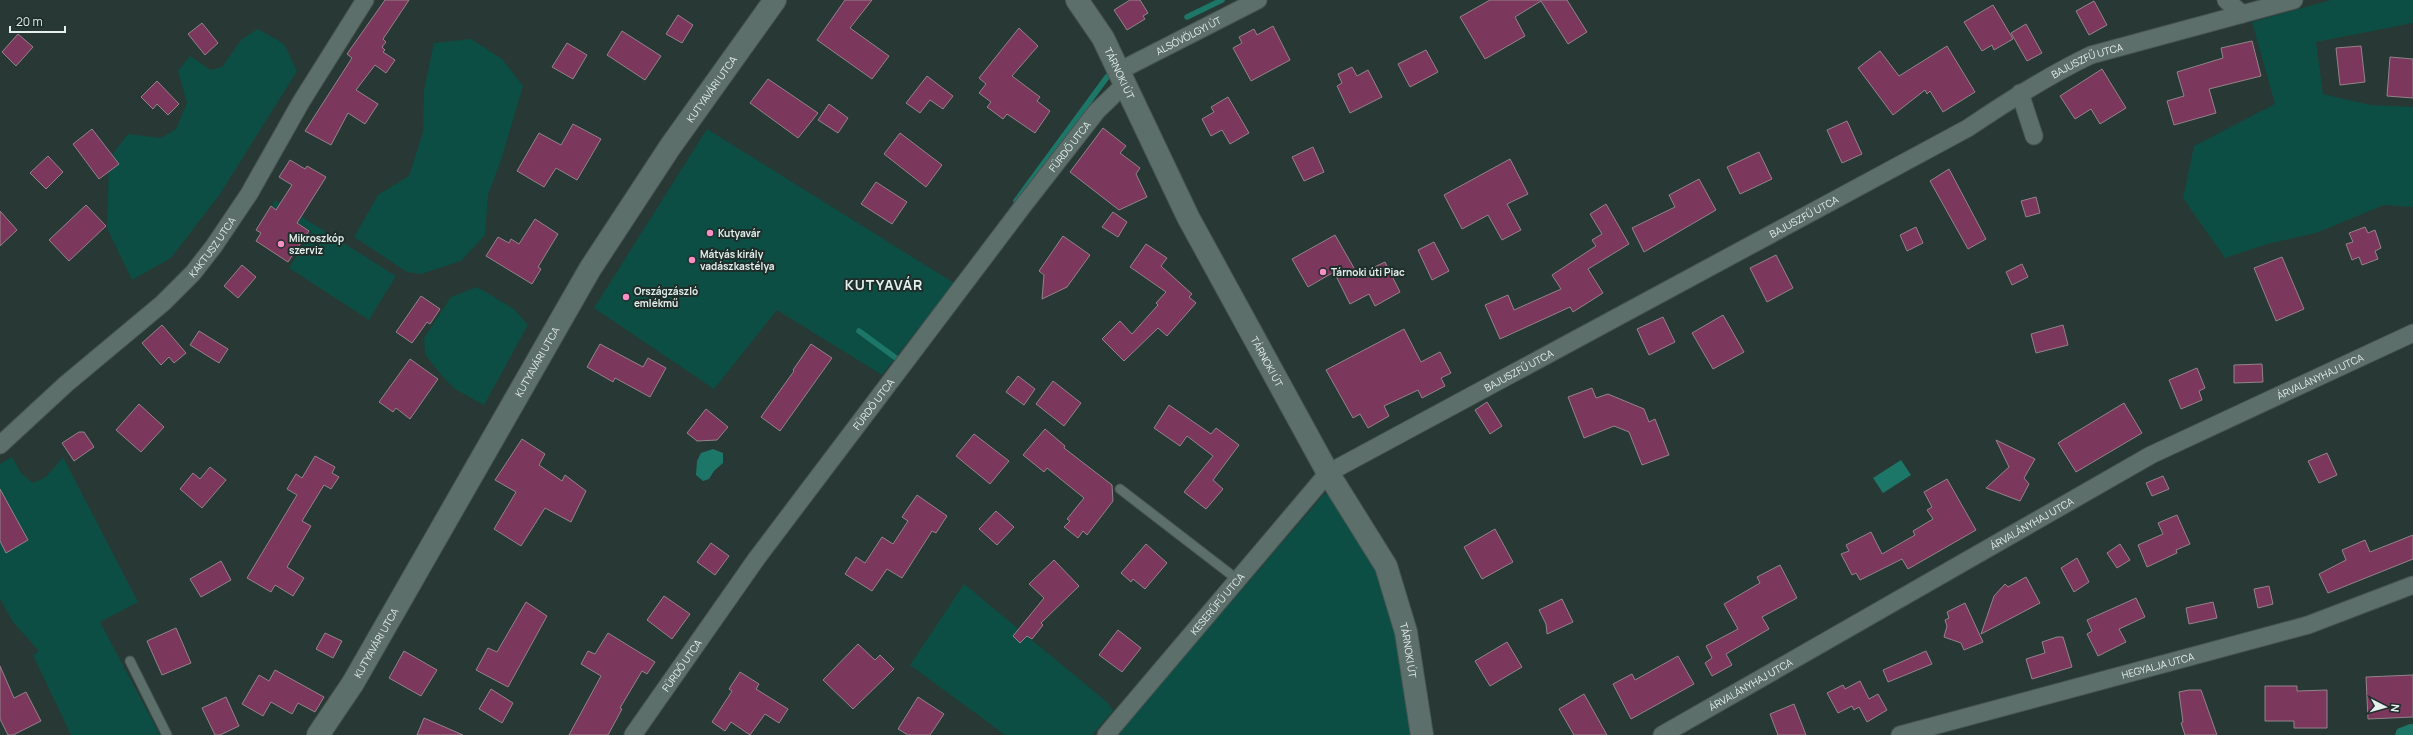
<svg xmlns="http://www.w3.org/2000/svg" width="2413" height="735" viewBox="0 0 2413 735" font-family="Manrope,sans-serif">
  <rect width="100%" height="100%" fill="#283834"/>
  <g fill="#0c4e44">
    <polygon points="2331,0 2413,0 2413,23 2316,42 2323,94 2370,105 2413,107 2413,207 2384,205 2316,233 2267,244 2225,258 2183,198 2194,146 2275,104 2252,22"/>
    <polygon points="258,29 284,44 297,71 220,194 171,258 132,280 107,228 109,159 128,134 161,138 176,129 187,103 178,71 190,56 211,70 222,67 242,39"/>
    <polygon points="471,39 502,59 523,86 501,160 488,195 485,235 461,261 421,274 407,272 354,237 378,195 409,176 423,132 424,90 434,43"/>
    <polygon points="707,129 954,283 882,375 777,310 714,389 594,308"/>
    <polygon points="275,200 396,276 369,320 289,268 312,232 272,206"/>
    <polygon points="477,287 514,309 528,325 484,405 455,389 443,377 425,354 424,338 451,297"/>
    <polygon points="12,457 21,473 33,483 46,477 63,457 138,602 100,622 160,735 71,735 33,655 39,651 13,622 0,599 0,464"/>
    <path d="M1324,494H1329C1348,523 1371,551 1383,583C1401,630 1404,685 1412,735H1117Z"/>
    <polygon points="964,584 1107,702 1113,711 1092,735 1005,735 910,665"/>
  </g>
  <g fill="#1d7769">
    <polygon points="713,449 723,453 723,463 714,471 709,479 703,481 696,475 697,461 701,453"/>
    <polygon points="1901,460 1911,475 1883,493 1873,478"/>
    <polygon points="2410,724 2413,724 2413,735 2395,735 2397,729"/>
  </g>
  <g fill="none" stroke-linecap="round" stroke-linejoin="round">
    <g stroke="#1d7769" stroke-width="5.5">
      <polyline points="1187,17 1222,0"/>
      <polyline points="1016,201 1107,77"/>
      <polyline points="859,331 900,361"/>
    </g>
  </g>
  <g fill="#7c375c" stroke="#93838a">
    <polygon points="385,0 409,0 383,39 386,42 382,47 385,50 383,52 395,60 386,73 375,65 356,90 378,104 365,124 348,113 331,145 305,131 352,58 347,54"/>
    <polygon points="845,0 872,0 850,28 889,56 872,79 817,40"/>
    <polygon points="1130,0 1140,0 1148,13 1143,16 1145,19 1127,30 1114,10"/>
    <polygon points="1490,0 1567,0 1587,32 1568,44 1541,1 1515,17 1525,36 1485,59 1460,17"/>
    <polygon points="2094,1 2107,25 2089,35 2076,11"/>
    <polygon points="1993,5 2013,39 1994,50 1992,45 1982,51 1964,22"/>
    <polygon points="678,15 693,25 682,43 666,34"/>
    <polygon points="202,23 218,43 205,55 188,34"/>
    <polygon points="2026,24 2042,53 2027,61 2011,33"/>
    <polygon points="1273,26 1290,60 1251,81 1233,48 1242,43 1239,37 1254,29 1257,35"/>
    <polygon points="1019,28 1038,46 1012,76 1040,97 1037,101 1050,111 1035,133 1007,114 1003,119 987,107 991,102 979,93 986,84 979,78"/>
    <polygon points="622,31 661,56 645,80 607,55"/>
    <polygon points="18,34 33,47 16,66 2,52"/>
    <polygon points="2252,41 2261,76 2209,89 2216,113 2174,125 2167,101 2184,96 2177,72 2223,58 2221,48"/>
    <polygon points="567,43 587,55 573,79 552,67"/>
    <polygon points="1947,46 1975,92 1943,112 1930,91 1927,94 1925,90 1893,115 1858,68 1880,51 1899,76"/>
    <polygon points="2361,46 2365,82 2340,85 2336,48"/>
    <polygon points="1426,50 1438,72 1410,87 1398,64"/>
    <polygon points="2390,57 2413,59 2413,98 2387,96"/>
    <polygon points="1352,67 1357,76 1368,70 1382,97 1350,113 1337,86 1342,83 1338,74"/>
    <polygon points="2102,69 2126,108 2100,124 2091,109 2075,119 2060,96"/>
    <polygon points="927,76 953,96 943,109 930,100 920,113 906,103"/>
    <polygon points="768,79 818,113 798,138 750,103"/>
    <polygon points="157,81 179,104 168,115 157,104 153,109 141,97"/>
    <polygon points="1228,97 1249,133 1230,144 1222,130 1211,136 1202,119 1214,112 1211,107"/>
    <polygon points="829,104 848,118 838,133 818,120"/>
    <polygon points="1847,121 1862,154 1842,163 1827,130"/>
    <polygon points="573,124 601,139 577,180 556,168 544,187 517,171 539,133 561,145"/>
    <polygon points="1103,128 1126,146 1120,153 1140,168 1136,174 1147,197 1119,210 1070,172"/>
    <polygon points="92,129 119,164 99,179 73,144"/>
    <polygon points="900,133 942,165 926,187 884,154"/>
    <polygon points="1313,147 1324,172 1304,181 1292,157"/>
    <polygon points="1759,152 1772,179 1740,194 1727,167"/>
    <polygon points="48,156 63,172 46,189 30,173"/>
    <polygon points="1510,159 1528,194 1507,204 1521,230 1502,240 1488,215 1462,229 1444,195"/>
    <polygon points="290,160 305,169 307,166 326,177 297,223 309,231 288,262 256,241 261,233 256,230 271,206 276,210 292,185 279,177"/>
    <polygon points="1949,169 1986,239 1968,249 1930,181"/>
    <polygon points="1699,179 1716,210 1644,252 1632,228 1675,207 1669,195"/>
    <polygon points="876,182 907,202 892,224 861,204"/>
    <polygon points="2036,197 2040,213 2026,217 2021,201"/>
    <polygon points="1606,204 1629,244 1588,269 1603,293 1573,312 1570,307 1500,339 1485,305 1508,295 1514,310 1561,289 1552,275 1596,246 1592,240 1602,234 1590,214"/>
    <polygon points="86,205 106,226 69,261 49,240"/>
    <polygon points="0,211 17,230 0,246"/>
    <polygon points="1113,212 1127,222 1118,237 1102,227"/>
    <polygon points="535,219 558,234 538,267 541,269 532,284 486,256 498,237 509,243 511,239 519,244"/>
    <polygon points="1916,227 1923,243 1907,251 1900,235"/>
    <polygon points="2365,227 2368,233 2375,230 2381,248 2375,251 2378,259 2362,265 2359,257 2352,260 2346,244 2353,242 2349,233"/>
    <polygon points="1335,235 1358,275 1385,262 1400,292 1375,306 1369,294 1350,304 1334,272 1308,287 1292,259"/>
    <polygon points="1063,236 1090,255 1067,287 1042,299 1044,275 1039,271"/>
    <polygon points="1434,242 1449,271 1432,280 1418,250"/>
    <polygon points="1146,244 1167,258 1161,266 1192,294 1189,297 1196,303 1167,336 1158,328 1124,361 1102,339 1120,321 1132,334 1158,305 1156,303 1166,292 1130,267"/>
    <polygon points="1776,255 1793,288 1767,302 1750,268"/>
    <polygon points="2282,257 2304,309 2276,321 2254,268"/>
    <polygon points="2022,264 2028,277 2012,285 2006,272"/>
    <polygon points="242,265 256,277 238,298 224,286"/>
    <polygon points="421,296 440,309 430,324 427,322 412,343 396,332"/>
    <polygon points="1723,315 1744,352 1713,369 1692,333"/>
    <polygon points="1663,317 1675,342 1649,355 1637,329"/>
    <polygon points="162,325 186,353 174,363 169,357 161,365 142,343"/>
    <polygon points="2063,325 2068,345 2036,353 2031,334"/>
    <polygon points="1404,329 1421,362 1440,352 1451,373 1441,378 1445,386 1422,398 1418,390 1384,406 1389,416 1368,428 1360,414 1353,418 1326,370"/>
    <polygon points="199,331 228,349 219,363 190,345"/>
    <polygon points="600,344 643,367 648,358 666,368 650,397 615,378 613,382 587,367"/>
    <polygon points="811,344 832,358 780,431 761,417 794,371 793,370"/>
    <polygon points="410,359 438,379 410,419 396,408 393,412 379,402"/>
    <polygon points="2262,364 2263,382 2234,383 2234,365"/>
    <polygon points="2197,368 2205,388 2199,391 2202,400 2181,409 2169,380"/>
    <polygon points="1018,376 1035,389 1024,405 1006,392"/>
    <polygon points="1053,381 1081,403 1064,426 1036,404"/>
    <polygon points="1592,388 1596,398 1608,394 1644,409 1649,422 1655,419 1669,455 1642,465 1629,432 1614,426 1584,438 1568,397"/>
    <polygon points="1487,402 1502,426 1490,434 1475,410"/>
    <polygon points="2124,403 2142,433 2076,472 2058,443"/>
    <polygon points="139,404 164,427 141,452 116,430"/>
    <polygon points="1169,405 1211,434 1216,428 1239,445 1213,480 1223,489 1206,509 1184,492 1213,456 1187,436 1180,446 1154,428"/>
    <polygon points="706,409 728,427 717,440 697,441 687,433"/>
    <polygon points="1045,429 1065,446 1064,448 1112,485 1113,501 1087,535 1083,531 1078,538 1064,527 1070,521 1067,519 1084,498 1047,468 1044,472 1023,455"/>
    <polygon points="79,432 84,432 94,447 74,461 62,443"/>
    <polygon points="974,434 1009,461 990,484 956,456"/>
    <polygon points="522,439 545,454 539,465 562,481 565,475 586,491 571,522 545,508 521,546 494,529 516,492 495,480"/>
    <polygon points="1996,440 2035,459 2024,478 2029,484 2020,501 1986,488 2009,467"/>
    <polygon points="2327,453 2337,475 2319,483 2308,461"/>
    <polygon points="315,456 335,467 332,473 339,477 331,489 324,485 302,521 311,526 287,567 304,578 293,596 275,585 271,592 247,578 297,495 287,489 296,474 302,478"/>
    <polygon points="210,467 226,480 202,508 180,489 193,473 200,479"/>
    <polygon points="2163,476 2169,489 2152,496 2146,483"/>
    <polygon points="1947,479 1976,530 1908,569 1902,559 1860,580 1856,573 1852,575 1841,554 1849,551 1846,545 1871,532 1882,554 1915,535 1913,531 1933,519 1927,510 1932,507 1924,492"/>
    <polygon points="0,489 28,540 6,553 0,541"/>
    <polygon points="917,495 947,516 936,533 932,531 902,578 887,569 872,591 845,574 856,557 865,563 882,537 893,544 908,521 902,517"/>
    <polygon points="996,511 1014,527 997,545 979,529"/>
    <polygon points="2177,515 2190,544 2176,550 2177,553 2147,567 2138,545 2163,534 2158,523"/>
    <polygon points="1495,529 1513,562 1482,579 1464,547"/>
    <polygon points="2413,535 2413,559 2328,593 2319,574 2346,560 2342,550 2365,540 2370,552"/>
    <polygon points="711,543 729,556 715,575 697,562"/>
    <polygon points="1146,544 1167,563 1145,589 1133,579 1131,582 1121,573"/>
    <polygon points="2120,544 2130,560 2117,568 2107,553"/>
    <polygon points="2077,558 2089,582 2074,592 2061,568"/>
    <polygon points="1054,560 1079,586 1041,623 1043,625 1032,639 1027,636 1020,643 1013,636 1044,598 1029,584"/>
    <polygon points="221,561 231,580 201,597 190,579"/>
    <polygon points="1780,565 1797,598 1762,617 1769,629 1726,654 1732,665 1712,676 1705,663 1712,658 1706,646 1738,629 1724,604 1760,583 1757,577"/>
    <polygon points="2026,577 2040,603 1981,634 1994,596 2005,584 2008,587"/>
    <polygon points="2269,586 2273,604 2258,608 2254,589"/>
    <polygon points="664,596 690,614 672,639 647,620"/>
    <polygon points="2136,598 2145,617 2119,629 2126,642 2098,656 2087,634 2092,631 2087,620"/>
    <polygon points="1562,599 1573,622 1547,634 1546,624 1539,610"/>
    <polygon points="526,602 547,616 508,687 476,670 488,648 497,652"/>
    <polygon points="2213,602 2217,618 2189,624 2186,608"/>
    <polygon points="1965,603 1983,642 1964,650 1961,643 1944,637 1947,626 1945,620 1949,618 1947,612"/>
    <polygon points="176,628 191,663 162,675 147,641"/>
    <polygon points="1118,630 1141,648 1122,672 1099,655"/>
    <polygon points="325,633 342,641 333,658 316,649"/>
    <polygon points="608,633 655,662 647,674 642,671 620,708 622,709 608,735 569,735 601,676 581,664 588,651 595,654"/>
    <polygon points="2057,637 2063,637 2072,667 2032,679 2026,659 2045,653 2042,642"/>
    <polygon points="1507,642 1522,667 1490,686 1475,661"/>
    <polygon points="858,644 875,660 880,655 894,669 853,709 823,680"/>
    <polygon points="404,651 437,670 421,696 389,678"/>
    <polygon points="1926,651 1932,664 1888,682 1883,670"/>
    <polygon points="1678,656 1694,684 1631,719 1613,684 1632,674 1635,680"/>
    <polygon points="0,666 14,698 26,692 41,721 13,735 8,735 0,719"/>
    <polygon points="275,670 324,697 315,712 298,703 292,714 271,702 263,716 242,704 259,675 269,681"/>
    <polygon points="740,672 759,684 756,689 788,709 779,723 765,714 750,735 731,722 725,731 712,722 732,691 729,689"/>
    <polygon points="2413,675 2413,717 2368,719 2366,677"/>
    <polygon points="1860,681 1869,699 1878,694 1887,710 1867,722 1859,707 1854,710 1852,706 1838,713 1827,693 1843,685 1845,689"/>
    <polygon points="2265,686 2297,686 2297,691 2327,690 2327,728 2294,728 2294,721 2265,721"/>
    <polygon points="491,689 513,703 502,723 479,709"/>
    <polygon points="2189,690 2201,690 2217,735 2185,735 2181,723 2183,722 2179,692"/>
    <polygon points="1584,694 1607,735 1574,735 1559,709"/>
    <polygon points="226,697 239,726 220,735 215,735 202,708"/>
    <polygon points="918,697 944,714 930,735 908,735 898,729"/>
    <polygon points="1794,704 1806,735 1778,735 1770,714"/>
    <polygon points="424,718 463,735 417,735"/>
  </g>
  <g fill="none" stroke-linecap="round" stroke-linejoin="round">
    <defs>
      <g id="service">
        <polyline points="1120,489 1238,580"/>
        <polyline points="130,661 167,735"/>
      </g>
      <g id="minor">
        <polyline points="2226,0 2242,14"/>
        <path id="s1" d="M1119,71L1258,0"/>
        <polyline points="2020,93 2034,136"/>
        <path id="s2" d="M0,445L66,384L163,303L193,273L214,246L249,194L301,102L365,0"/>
        <path id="s3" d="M633,735L757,558L1023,206L1097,111L1125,84"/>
        <path id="s4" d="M1106,735L1328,473L1968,128C2008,101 2047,76 2091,55L2294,0"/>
        <path id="s5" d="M1662,735L2151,455L2413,333"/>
        <path id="s6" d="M1900,735L2308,625L2413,585"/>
      </g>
      <g id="tertiary">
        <path id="s7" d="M1077,0L1103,38L1188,217L1328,473L1386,566L1406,632L1422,735"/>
        <path id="s8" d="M318,735L353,683L590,269L670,147L775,0"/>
      </g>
    </defs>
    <use href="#service" stroke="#475552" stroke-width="11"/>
    <use href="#minor" stroke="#475552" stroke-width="19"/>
    <use href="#tertiary" stroke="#475552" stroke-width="24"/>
    <use href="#service" stroke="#5d6f6b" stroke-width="9"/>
    <use href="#minor" stroke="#5d6f6b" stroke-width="17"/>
    <use href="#tertiary" stroke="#5d6f6b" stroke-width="22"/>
  </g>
  <g fill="#fa8fc6" stroke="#1e2e2a" stroke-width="1.5">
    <circle cx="710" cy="233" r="4"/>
    <circle cx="281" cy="244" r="4"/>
    <circle cx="692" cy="260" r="4"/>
    <circle cx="1323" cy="272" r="4"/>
    <circle cx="626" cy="297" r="4"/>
  </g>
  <g text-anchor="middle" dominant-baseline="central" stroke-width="4" stroke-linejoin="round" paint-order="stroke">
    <g font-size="10" fill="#e5efec" stroke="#1e2e2a">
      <text stroke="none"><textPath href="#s1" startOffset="78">ALSÓVÖLGYI ÚT</textPath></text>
      <text stroke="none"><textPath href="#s4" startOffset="1208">BAJUSZFŰ UTCA</textPath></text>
      <text stroke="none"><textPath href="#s7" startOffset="85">TÁRNOKI ÚT</textPath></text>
      <text stroke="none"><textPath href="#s8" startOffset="757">KUTYAVÁRI UTCA</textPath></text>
      <text stroke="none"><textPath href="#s3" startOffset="733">FÜRDŐ UTCA</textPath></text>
      <text stroke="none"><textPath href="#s4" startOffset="884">BAJUSZFŰ UTCA</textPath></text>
      <text stroke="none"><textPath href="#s2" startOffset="291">KAKTUSZ UTCA</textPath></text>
      <text stroke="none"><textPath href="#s8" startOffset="433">KUTYAVÁRI UTCA</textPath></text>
      <text stroke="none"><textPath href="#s7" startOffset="409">TÁRNOKI ÚT</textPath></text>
      <text stroke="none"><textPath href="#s4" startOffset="560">BAJUSZFŰ UTCA</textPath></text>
      <text stroke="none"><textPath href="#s5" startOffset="750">ÁRVALÁNYHAJ UTCA</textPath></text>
      <text stroke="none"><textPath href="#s3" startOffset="409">FÜRDŐ UTCA</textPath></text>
      <text stroke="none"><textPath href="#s5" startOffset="426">ÁRVALÁNYHAJ UTCA</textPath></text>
      <text stroke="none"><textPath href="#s4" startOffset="172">KESERŰFŰ UTCA</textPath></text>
      <text stroke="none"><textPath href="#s8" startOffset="109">KUTYAVÁRI UTCA</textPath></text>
      <text stroke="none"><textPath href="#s7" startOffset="733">TÁRNOKI ÚT</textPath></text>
      <text stroke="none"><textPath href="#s6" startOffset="267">HEGYALJA UTCA</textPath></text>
      <text stroke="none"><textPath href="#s3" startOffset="85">FÜRDŐ UTCA</textPath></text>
      <text stroke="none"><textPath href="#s5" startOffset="102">ÁRVALÁNYHAJ UTCA</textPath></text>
    </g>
    <g font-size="10" font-weight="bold" fill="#e5efec" stroke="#1e2e2a" text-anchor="start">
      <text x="718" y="233">Kutyavár</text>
      <text x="289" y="238">Mikroszkóp<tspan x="289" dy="12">szerviz</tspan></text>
      <text x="700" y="254">Mátyás király<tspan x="700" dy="12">vadászkastélya</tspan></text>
      <text x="1331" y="272">Tárnoki úti Piac</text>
      <text x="634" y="291">Országzászló<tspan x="634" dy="12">emlékmű</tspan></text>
    </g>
    <g font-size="14" font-weight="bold" letter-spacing="1" fill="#e5efec" stroke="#1e2e2a">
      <text x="884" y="284">KUTYAVÁR</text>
    </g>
  </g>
  <g transform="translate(2385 707) rotate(96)" stroke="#1e2e2a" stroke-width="3" paint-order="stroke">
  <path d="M0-3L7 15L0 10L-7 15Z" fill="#e5efec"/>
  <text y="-6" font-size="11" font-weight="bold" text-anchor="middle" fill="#e5efec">N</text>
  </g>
  <path d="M10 26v6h55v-6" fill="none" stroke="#e5efec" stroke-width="2"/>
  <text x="16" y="26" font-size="12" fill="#e5efec" stroke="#1e2e2a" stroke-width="3" paint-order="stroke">20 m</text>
</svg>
